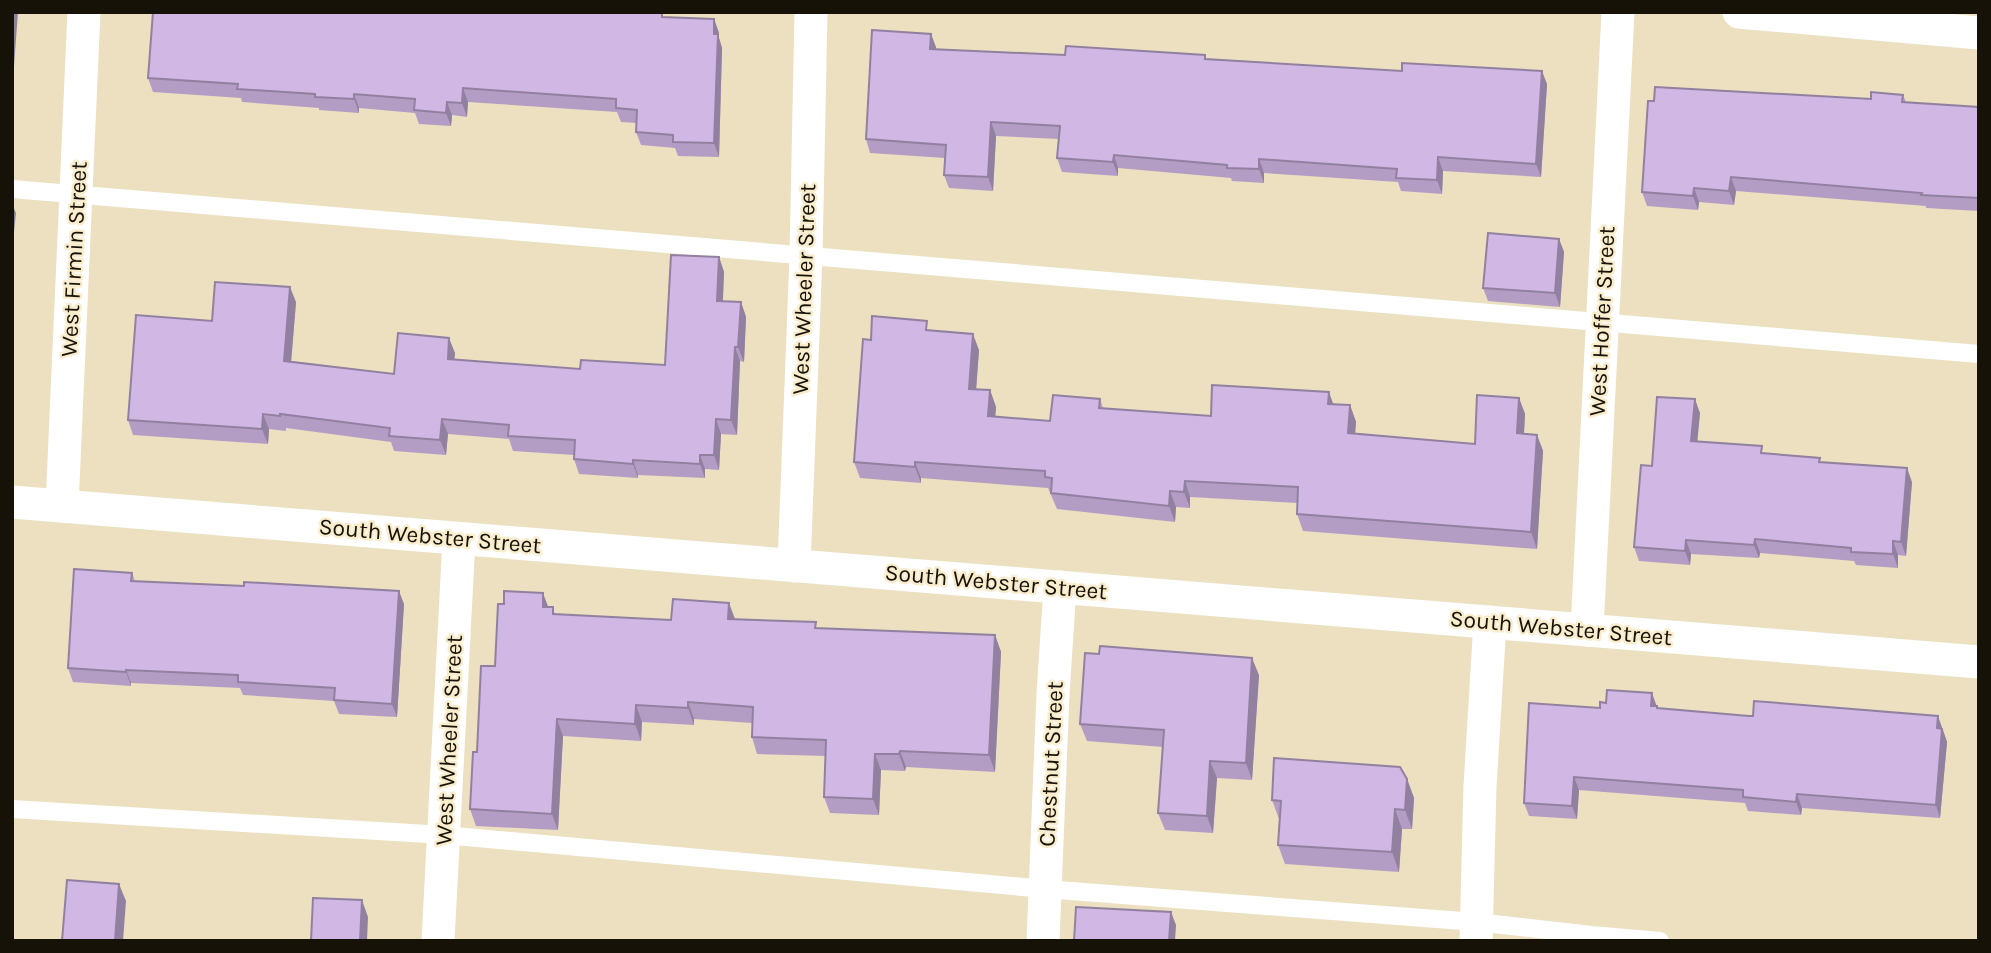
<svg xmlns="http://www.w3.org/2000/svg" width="1991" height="953" viewBox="0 0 1991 953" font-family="Karla,sans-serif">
  <rect width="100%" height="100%" fill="#ece0c0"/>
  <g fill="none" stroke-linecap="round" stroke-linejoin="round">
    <g stroke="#fff" stroke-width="18">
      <polyline points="12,189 1979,354"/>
      <polyline points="12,809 444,835 1045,889 1476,922 1591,935 1660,941"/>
    </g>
    <g stroke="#fff" stroke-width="33">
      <polyline points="1739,12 1979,33"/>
      <polyline points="12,502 1979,662"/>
      <polyline points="62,506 84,12"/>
      <polyline points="794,566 806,256 811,12"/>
      <polyline points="1587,630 1618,12"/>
      <polyline points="438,941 459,539"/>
      <polyline points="1043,941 1053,694 1060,587"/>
      <polyline points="1476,941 1480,786 1490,622"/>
    </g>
  </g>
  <g fill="#b49dc4">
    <polygon points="666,17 714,19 719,33 719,38 722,48 719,157 678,156 675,148 641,145 636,132 637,123 621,122 617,112 468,102 467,117 452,115 451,126 419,124 415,113 359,108 359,113 319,110 319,108 242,102 241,98 153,92 148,78"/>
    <polygon points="931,34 936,49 1065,55 1206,59 1547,84 1541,177 1443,171 1442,194 1401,191 1398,182 1264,173 1264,183 1232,181 1231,178 1118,168 1118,176 1062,172 1057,158 1059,139 996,136 993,191 949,188 944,175 945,158 870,153 866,139"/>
    <polygon points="1903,95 1906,102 1979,107 1979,211 1926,208 1926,206 1736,191 1734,205 1699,202 1698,210 1647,206 1642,192 1871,99"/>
    <polygon points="1559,239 1564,252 1560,307 1488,301 1483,288"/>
    <polygon points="719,257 724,272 723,301 741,302 746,317 744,362 740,361 737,435 721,434 719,470 705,469 705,478 638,475 638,478 579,474 574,459 574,455 513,451 509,439 448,434 446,455 394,451 391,442 286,428 286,431 269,429 268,444 133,435 128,420 212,321 296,302 291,361 394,374 455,353 454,360 580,369 665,365"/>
    <polygon points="931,331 979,350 976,389 990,390 996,407 995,417 1050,421 1100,399 1103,408 1211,416 1333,404 1350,405 1356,422 1355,433 1475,444 1519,398 1525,414 1524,434 1537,435 1543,451 1537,549 1303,531 1297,514 1297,503 1190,497 1190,508 1176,507 1175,522 1057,509 1048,488 921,478 921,483 860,478 854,462 871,340"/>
    <polygon points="1700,413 1697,442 1821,462 1912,482 1906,556 1898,555 1898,568 1856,565 1854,561 1760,553 1759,558 1691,554 1690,565 1639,561 1634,547 1652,466"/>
    <polygon points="132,573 135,581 404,604 397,717 339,714 334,701 243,695 240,688 131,683 131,686 73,682 68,668"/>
    <polygon points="504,604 549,607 556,614 671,620 735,619 818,628 995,635 1001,652 995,772 906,767 905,771 881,770 879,815 830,813 824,797 826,756 757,754 752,737 752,723 694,719 694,725 642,722 641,741 563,736 558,830 476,826 470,809 477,752 495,666"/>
    <polygon points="1259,675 1252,780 1217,778 1213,833 1165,830 1158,813 1163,747 1087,741 1080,724"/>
    <polygon points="1606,703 1656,706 1658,708 1749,716 1943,730 1947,742 1940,818 1802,808 1801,815 1748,811 1745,803 1579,790 1577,819 1529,816 1524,803 1600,708"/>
    <polygon points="1407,779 1414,798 1412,829 1402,829 1399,872 1285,864 1278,845 1279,819 1272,800"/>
  </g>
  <g fill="#9280a0">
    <polygon points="12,12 18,12 13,80 12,78"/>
    <polygon points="714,19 719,33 719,38 722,48 719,157 714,143"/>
    <polygon points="931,34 936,47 935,63 930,49"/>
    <polygon points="1542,71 1547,84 1541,177 1536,164"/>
    <polygon points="463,88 468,102 467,117 462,103"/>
    <polygon points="354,94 359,108 359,113 354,99"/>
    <polygon points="447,102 452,115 451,126 446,113"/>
    <polygon points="991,122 996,136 993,191 988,177"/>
    <polygon points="1114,155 1118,168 1118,176 1113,162"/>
    <polygon points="1438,157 1443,171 1442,194 1437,180"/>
    <polygon points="1259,159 1264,173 1264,183 1259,169"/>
    <polygon points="1731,177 1736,191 1734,205 1729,191"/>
    <polygon points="1694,188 1699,202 1698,210 1693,196"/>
    <polygon points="12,204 16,213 12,251"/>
    <polygon points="1559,239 1564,252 1560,307 1555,293"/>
    <polygon points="719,257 724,272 722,316 717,301"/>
    <polygon points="290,287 296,302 290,375 284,361"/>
    <polygon points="741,302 746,317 744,362 738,347"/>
    <polygon points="973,334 979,350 975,405 969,389"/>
    <polygon points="449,338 455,353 453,374 448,359"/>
    <polygon points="735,347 740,361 737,435 731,420"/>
    <polygon points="990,390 996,407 994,433 988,416"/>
    <polygon points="1329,392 1335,409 1328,404"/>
    <polygon points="1519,398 1525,414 1523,450 1517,433"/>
    <polygon points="1695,399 1700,413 1696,455 1691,441"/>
    <polygon points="1350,405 1356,422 1354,449 1348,433"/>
    <polygon points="263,414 269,429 268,444 262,429"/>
    <polygon points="442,419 448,434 446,455 440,440"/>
    <polygon points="716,419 721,434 719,470 714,455"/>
    <polygon points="1537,435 1543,451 1537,549 1531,532"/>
    <polygon points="700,455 705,469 705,478 700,464"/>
    <polygon points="633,460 638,475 638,478 633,464"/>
    <polygon points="915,462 921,478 921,483 915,467"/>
    <polygon points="1907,468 1912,482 1906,556 1901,542"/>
    <polygon points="1185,481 1190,497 1190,508 1184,492"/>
    <polygon points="1170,491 1176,507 1175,522 1169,506"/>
    <polygon points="1755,539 1760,553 1759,558 1754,545"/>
    <polygon points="1686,540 1691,554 1690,565 1685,551"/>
    <polygon points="1893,541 1898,555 1898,568 1893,554"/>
    <polygon points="399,591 404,604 397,717 392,704"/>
    <polygon points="543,593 549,609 543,607"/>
    <polygon points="729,603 735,619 728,619"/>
    <polygon points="995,635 1001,652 995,772 989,755"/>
    <polygon points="1252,658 1259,675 1252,780 1246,763"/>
    <polygon points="126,670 131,683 131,686 126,672"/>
    <polygon points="1652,693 1657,707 1651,706"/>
    <polygon points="688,702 694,719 694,725 688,708"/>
    <polygon points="636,705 642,722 641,741 635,724"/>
    <polygon points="1938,716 1947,742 1940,818 1936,805"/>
    <polygon points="557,719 563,736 558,830 552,814"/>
    <polygon points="900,751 906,767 905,771 899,754"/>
    <polygon points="875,754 881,770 879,815 873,799"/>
    <polygon points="1210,761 1217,778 1213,833 1207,816"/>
    <polygon points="1574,777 1579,790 1577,819 1572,806"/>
    <polygon points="1407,779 1414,798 1412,829 1405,810"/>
    <polygon points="1797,794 1802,808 1801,815 1796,802"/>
    <polygon points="1395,809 1402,829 1399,872 1392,852"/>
    <polygon points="119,884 126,901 123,941 115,941"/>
    <polygon points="362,900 368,917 367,941 360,941"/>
    <polygon points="1171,912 1176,925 1175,941 1169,941"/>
  </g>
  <g fill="#d1b7e4" stroke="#9280a0" stroke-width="2">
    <polygon points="153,12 662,12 662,17 714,19 714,34 718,34 714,143 673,142 673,135 636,132 637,110 616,108 616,99 463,88 462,103 447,102 446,113 414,110 415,99 354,94 354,99 315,97 315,94 237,89 238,84 148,78"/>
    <polygon points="872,30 931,34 930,49 1065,55 1066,46 1205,55 1205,59 1402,71 1402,63 1542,71 1536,164 1438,157 1437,180 1396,178 1397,169 1259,159 1259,169 1227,168 1227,165 1114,155 1113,162 1057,158 1060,126 991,122 988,177 944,175 946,145 866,139"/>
    <polygon points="1655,87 1871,99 1871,92 1903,95 1902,102 1979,107 1979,198 1921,195 1922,193 1731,177 1729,191 1694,188 1693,196 1642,192 1648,101 1654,101"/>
    <polygon points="1488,233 1559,239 1555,293 1483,288"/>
    <polygon points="671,255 719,257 717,301 741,302 738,347 735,347 731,420 716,419 714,455 700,455 700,464 633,460 633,464 574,459 575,440 508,436 509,425 442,419 440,440 389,436 390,428 280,414 280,416 263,414 262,429 128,420 136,315 212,321 215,282 290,287 284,361 394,374 398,333 449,338 448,359 580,369 581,360 665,365"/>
    <polygon points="872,316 927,321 926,330 973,334 969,389 990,390 988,416 1050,421 1053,395 1100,399 1099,408 1211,416 1212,385 1329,392 1328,404 1350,405 1348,433 1475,444 1477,395 1519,398 1517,433 1537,435 1531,532 1297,514 1298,487 1185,481 1184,492 1170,491 1169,506 1051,493 1052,478 1045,477 1045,471 915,462 915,467 854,462 863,339 871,340"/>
    <polygon points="1657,397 1695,399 1691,441 1762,446 1761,453 1820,458 1819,462 1907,468 1901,542 1893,541 1893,554 1851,552 1851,548 1755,539 1754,545 1686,540 1685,551 1634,547 1641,465 1652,466"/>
    <polygon points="74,569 132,573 131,581 244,586 244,582 399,591 392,704 334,700 335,688 238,682 238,675 126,670 126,672 68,668"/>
    <polygon points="504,591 543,593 543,607 553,607 553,614 671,620 673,599 729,603 728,619 816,622 815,628 995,635 989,755 900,751 899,754 875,754 873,799 824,797 826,740 752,737 753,707 688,702 688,708 636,705 635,724 557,719 552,814 470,809 473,752 477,752 481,666 495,666 498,604 504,604"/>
    <polygon points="1100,646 1252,658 1246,763 1210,761 1207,816 1158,813 1164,730 1080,724 1085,653 1099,654"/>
    <polygon points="1607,690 1652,693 1651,706 1657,706 1657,708 1749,716 1753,716 1754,701 1938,716 1937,728 1942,729 1936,805 1797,794 1796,802 1743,797 1743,790 1574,777 1572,806 1524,803 1529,703 1600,708 1600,702 1606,703"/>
    <polygon points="1274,758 1400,767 1407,779 1405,810 1395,809 1392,852 1278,845 1281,801 1272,800"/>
    <polygon points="67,880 119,884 115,941 62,941"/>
    <polygon points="313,898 362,900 360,941 311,941"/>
    <polygon points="1076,907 1171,912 1169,941 1074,941"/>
  </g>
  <g text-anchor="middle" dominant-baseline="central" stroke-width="5" stroke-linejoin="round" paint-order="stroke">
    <g font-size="23" fill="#171207" stroke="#f9edcd">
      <text transform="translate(74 259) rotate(-87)">West Firmin Street</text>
      <text transform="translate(804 289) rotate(-88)">West Wheeler Street</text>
      <text transform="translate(1602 321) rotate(-87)">West Hoffer Street</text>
      <text transform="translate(430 536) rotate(5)">South Webster Street</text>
      <text transform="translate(996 582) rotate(5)">South Webster Street</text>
      <text transform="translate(1561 628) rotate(5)">South Webster Street</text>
      <text transform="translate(449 740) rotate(-87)">West Wheeler Street</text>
      <text transform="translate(1051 764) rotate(-87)">Chestnut Street</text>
    </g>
  </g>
  <rect width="1991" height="953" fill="none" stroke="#171207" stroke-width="28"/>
</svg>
